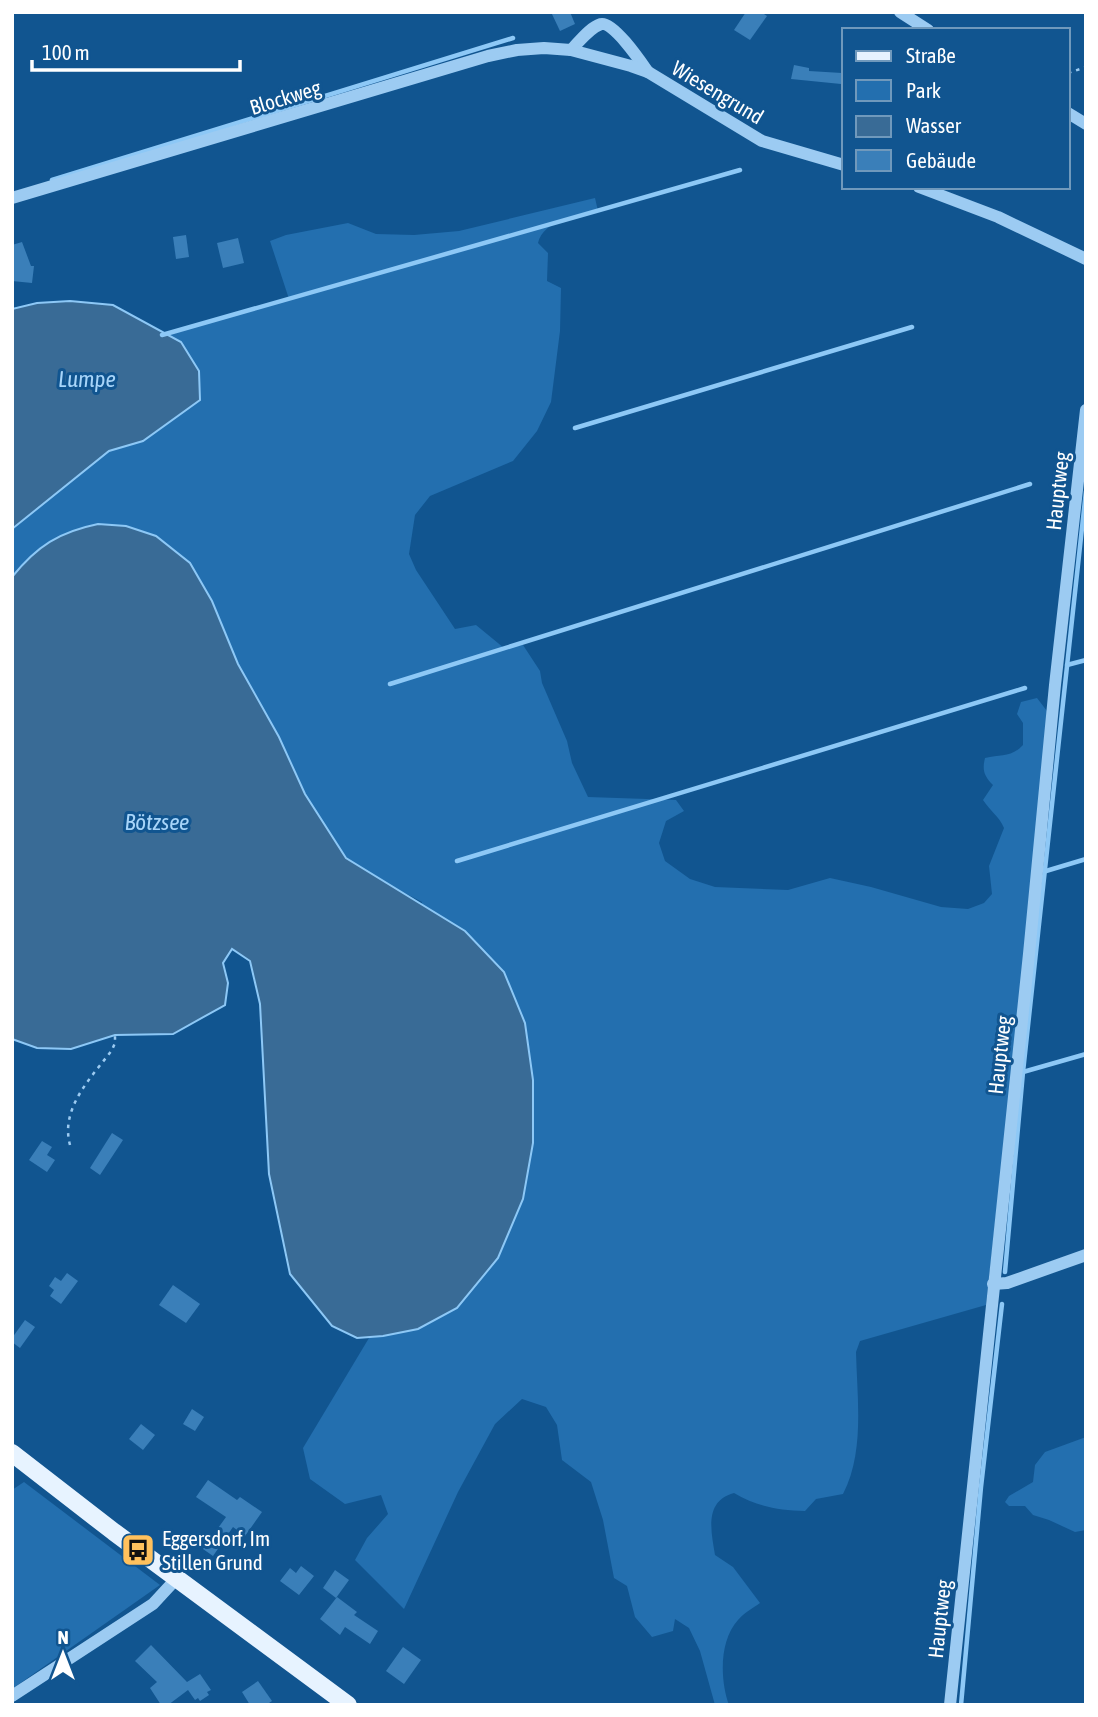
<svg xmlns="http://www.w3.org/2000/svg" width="1098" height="1717" viewBox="0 0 1098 1717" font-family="'Asap Condensed',sans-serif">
  <rect width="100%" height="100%" fill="#115590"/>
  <g fill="#236faf">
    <path d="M595,198L598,211C577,217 544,219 538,243L548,253L547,281L561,288L560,331L551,402L537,431L513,461L430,496L415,515L409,554L416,570L455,629L476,625L504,648L523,645L540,671L542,683L567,741L572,763L588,797L676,800L684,811L666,821L659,843L665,861L690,879L715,887L788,890L830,878L871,887L941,907L968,909L984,903L992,894L989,866L1004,828C999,816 990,811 983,800L993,785C984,776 982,770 985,758C1001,754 1011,758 1023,745V723L1017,714L1021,702L1037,698L1047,711L1028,928L986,1305L860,1341L856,1352C857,1397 865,1452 843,1494L816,1499L805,1511C778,1510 758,1507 734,1493C704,1501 711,1531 715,1555L733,1567L760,1603C753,1608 744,1613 738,1620C719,1641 720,1680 729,1705H715L700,1651L689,1628L675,1619L673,1631L652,1637L635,1617L627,1586L614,1578L603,1520L591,1482L562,1460L557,1425L546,1407L522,1399L495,1424L458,1492L404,1609L355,1560L367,1538L388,1514L381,1495L345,1504L310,1479L303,1448L369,1338L383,1336L422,902L378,879L347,858L330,833L305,794L279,737L238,664L212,601L12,577V529L109,451L143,441L181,342L166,334L289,299L270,241L286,235L348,223L376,234L414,235L459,231Z"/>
    <polygon points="1086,1437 1086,1530 1075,1532 1049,1520 1033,1515 1025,1506 1009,1506 1005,1502 1009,1496 1033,1482 1035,1465 1045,1452"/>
    <polygon points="24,1482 160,1585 12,1689 12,1490"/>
  </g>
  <g fill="#396b96" stroke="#8dc8f6" stroke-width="2">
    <polygon points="70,301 113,305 181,342 199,371 200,400 143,441 109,451 12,529 12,309 37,303"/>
    <path d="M98,524L126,526L156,536L190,563L212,601L238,664L279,737L305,794L346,858L465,931L504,972L525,1023L533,1080V1143L523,1199L498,1258L457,1308L418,1329L383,1336L357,1338L332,1326L290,1274L269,1174L260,1004L250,961L232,949L223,963L228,983L225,1005L173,1034L115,1035L71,1049L37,1048L12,1039V577C37,546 59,532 98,524Z"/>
  </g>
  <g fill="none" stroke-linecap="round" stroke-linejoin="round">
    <g stroke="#8dc8f6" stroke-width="4.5">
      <polyline points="52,180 513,38"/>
      <polyline points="162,335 740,170"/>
      <polyline points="575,428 912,327"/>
      <polyline points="1067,665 1086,660"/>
      <polyline points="390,684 1030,484"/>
      <polyline points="457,861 1025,688"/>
      <polyline points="1046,871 1086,859"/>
      <polyline points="1023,1072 1086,1054"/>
      <polyline points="1005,1272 1023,1072 1086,491"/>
      <polyline points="961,1705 981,1487 1002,1304"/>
    </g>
  </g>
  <g fill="#3a7fb9">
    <polygon points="551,12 570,12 575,24 560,31"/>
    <polygon points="746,12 761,12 767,16 750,40 734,30"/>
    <polygon points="794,65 809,68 809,71 842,73 841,84 791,79"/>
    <polygon points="186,235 189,257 176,259 173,237"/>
    <polygon points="238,238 244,263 223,268 217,243"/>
    <polygon points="22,242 31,266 34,266 32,283 12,281 12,245"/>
    <polygon points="112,1133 123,1140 100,1175 90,1168"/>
    <polygon points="42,1141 52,1147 47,1155 55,1160 47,1172 29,1160"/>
    <polygon points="67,1273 78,1281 61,1304 50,1296 54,1290 49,1286 55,1277 61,1281"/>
    <polygon points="173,1285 200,1304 186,1323 159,1305"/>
    <polygon points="25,1320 35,1327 20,1348 12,1342 12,1338"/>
    <polygon points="192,1409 204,1417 195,1431 183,1424"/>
    <polygon points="141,1424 155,1435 143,1450 129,1439"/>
    <polygon points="208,1480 237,1500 240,1497 262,1512 245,1536 233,1527 213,1556 203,1549 226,1517 196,1497"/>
    <polygon points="301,1566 314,1576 299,1595 280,1581 290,1568 296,1573"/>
    <polygon points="335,1570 349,1580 336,1598 323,1588"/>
    <polygon points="337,1597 357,1612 354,1615 378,1631 370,1644 345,1627 340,1635 320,1619"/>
    <polygon points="151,1645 187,1682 200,1674 211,1690 207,1692 209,1695 200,1701 198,1698 195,1700 188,1690 168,1705 161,1705 150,1688 157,1682 135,1661"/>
    <polygon points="403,1647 421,1660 404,1684 386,1671"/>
    <polygon points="258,1681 272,1701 266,1705 250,1705 242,1692"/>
  </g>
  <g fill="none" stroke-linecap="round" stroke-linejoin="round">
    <g stroke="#9ccbf2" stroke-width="2.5" stroke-dasharray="3.5 5" stroke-linecap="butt">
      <polyline points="1068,73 1086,67"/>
      <path d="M70,1145C60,1108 91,1078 112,1050L115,1043V1032"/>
    </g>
    <g stroke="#9ccbf2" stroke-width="12">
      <polyline points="900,12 928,30"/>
      <path d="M571,50C580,41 589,28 601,24C613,21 641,62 648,72"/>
      <polyline points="1068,113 1086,124"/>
      <polyline points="919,187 998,217 1086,259"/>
      <polyline points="12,198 488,56 517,50 544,48 571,50 631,66 648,72 762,141 844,165"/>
      <polyline points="993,1284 1007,1283 1086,1255"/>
      <polyline points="12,1696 153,1604 177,1578"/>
      <polyline points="950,1705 1029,954 1055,685 1086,410"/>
    </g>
    <polyline stroke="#e7f3ff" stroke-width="18" points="12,1453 114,1532 348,1705"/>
  </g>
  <defs>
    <symbol id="bus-square" viewBox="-11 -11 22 22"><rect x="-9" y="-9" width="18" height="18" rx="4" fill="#ffc15d" stroke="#115590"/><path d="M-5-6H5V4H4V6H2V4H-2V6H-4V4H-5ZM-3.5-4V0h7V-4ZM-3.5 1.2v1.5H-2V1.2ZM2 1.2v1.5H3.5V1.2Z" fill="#111"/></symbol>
  </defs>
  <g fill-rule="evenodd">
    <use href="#bus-square" x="119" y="1531" width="38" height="38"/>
  </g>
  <g text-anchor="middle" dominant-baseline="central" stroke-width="6" stroke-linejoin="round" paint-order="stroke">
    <g font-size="21" fill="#fff" stroke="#115590">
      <text transform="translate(718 92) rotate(31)">Wiesengrund</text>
      <text transform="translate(285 97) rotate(-17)">Blockweg</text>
      <text transform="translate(1057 491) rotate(-84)">Hauptweg</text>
      <text transform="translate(999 1055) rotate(-84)">Hauptweg</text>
      <text transform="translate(939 1619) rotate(-84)">Hauptweg</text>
    </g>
    <g font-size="21" fill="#fff" stroke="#115590" text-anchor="start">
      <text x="162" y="1538">Eggersdorf, Im<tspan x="162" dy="24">Stillen Grund</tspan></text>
    </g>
    <g font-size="23" font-style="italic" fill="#a8d5f9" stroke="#115590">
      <text x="87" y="379">Lumpe</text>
      <text x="157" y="822">Bötzsee</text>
    </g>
  </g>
  <rect width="1098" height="1717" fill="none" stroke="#ffffff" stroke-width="28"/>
  <rect x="842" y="28" width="228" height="161" fill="#115590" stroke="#7099bc" stroke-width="2"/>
  <rect x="856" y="51" width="35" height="10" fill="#e7f3ff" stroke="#7099bc" stroke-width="2"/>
  <text x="906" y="63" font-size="21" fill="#ffffff">Straße</text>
  <rect x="856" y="80" width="35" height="21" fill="#236faf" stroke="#7099bc" stroke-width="2"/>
  <text x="906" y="98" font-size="21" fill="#ffffff">Park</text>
  <rect x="856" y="116" width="35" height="21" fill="#396b96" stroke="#7099bc" stroke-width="2"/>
  <text x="906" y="133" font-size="21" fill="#ffffff">Wasser</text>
  <rect x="856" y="150" width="35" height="21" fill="#3a7fb9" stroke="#7099bc" stroke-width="2"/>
  <text x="906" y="168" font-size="21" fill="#ffffff">Gebäude</text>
  <g transform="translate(63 1654)" stroke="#115590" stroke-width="5" paint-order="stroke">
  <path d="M0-5L12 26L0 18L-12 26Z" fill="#ffffff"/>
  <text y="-10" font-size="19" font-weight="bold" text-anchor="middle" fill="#ffffff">N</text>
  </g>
  <path d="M32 60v10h208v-10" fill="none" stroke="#ffffff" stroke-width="3.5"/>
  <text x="42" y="60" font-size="21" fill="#ffffff" stroke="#115590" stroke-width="5" paint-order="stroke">100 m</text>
</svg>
